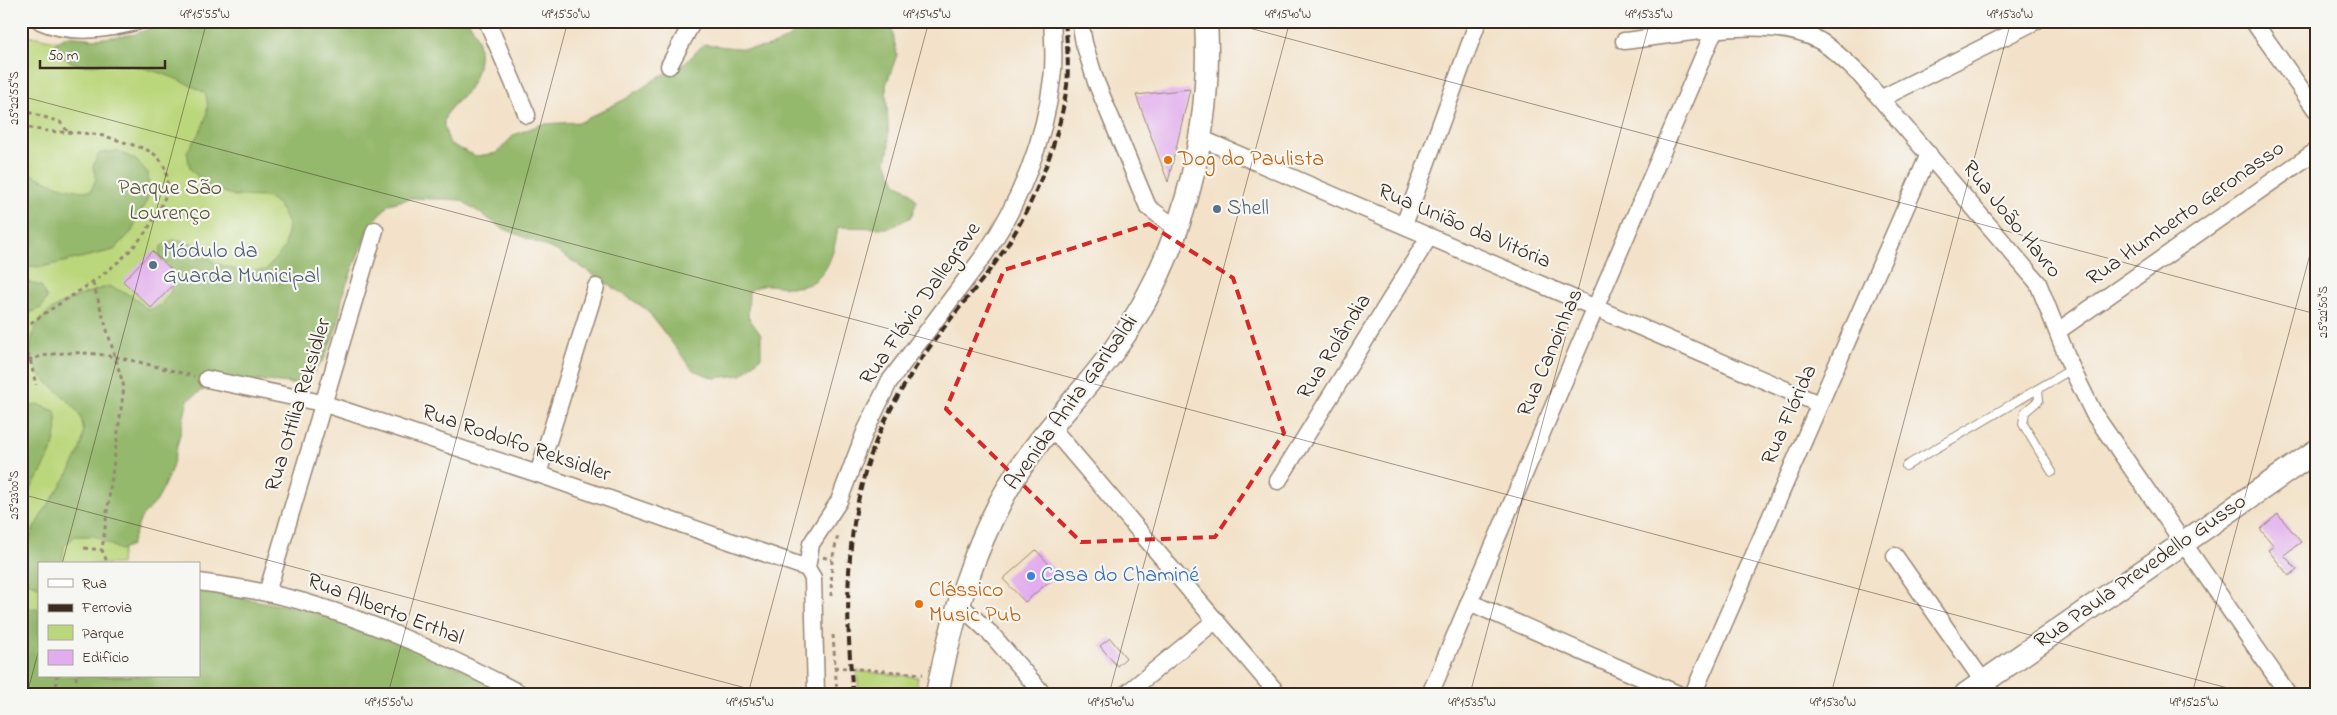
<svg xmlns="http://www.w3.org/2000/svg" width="2337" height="715" viewBox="0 0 2337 715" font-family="'Indie Flower',sans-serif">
  <rect width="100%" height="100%" fill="#f6f6f2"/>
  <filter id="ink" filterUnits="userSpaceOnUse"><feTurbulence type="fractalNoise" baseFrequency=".02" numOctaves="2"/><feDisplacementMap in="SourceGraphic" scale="10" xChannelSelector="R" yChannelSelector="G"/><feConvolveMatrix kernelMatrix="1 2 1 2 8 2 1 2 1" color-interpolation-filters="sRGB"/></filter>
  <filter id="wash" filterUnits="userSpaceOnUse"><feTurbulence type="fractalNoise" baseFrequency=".0096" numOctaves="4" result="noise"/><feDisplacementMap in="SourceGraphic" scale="20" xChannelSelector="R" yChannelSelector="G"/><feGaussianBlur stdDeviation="1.12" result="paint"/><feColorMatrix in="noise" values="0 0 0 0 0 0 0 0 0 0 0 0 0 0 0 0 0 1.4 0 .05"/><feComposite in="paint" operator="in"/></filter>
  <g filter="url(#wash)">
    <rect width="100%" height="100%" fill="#f3e2c9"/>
    <g fill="#bbd77c" stroke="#7b804d">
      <path d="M182,21L347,245L303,387L139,348L145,481L122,553L121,564H39V676H199L483,694H21V33C49,41 81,46 110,43C130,42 162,28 182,21Z"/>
      <polygon points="857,671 918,677 915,694 859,694"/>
    </g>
    <g fill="#94b86c" stroke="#687145">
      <path d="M170,21H468C484,42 482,69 468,90C460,101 447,107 444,121C443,128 448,137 450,144L476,156L497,153L514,135L542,124L581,122L627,98L660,76L684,64L704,44C741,49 780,57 805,21H894L892,29L897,55L886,85L889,147L886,162L896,183L907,189L917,201L911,217L889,228L838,227C834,252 827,287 794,287C773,288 770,280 749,291L748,317L761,335V357L742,375L714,378L693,370L646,309L557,251L502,228L461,200L412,198L389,204L369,227L343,293L338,324L324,359L311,375L294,383L262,381L232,382L201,391L188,400L172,468L157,501L141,518L131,545L120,550L94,536H75L64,546L62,564H39V586L26,582C9,533 77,482 83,437C89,391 17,387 33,335C42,304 82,295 109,286L132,296L148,310L160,306L171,292L168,272L159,255L161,246L173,240L195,244L215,263L239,271L266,270L285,247L288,224L278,204L266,197L235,196L205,185L190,168L187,152C199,132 213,117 205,93C178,78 148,66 117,64C87,62 84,74 56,52L55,44L67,36L96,39L135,34Z"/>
      <path d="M118,151L136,160L148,173L149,195L132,231L114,250L42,267L21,266V168C42,180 66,192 91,191L96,179L93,167L99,153Z"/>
      <polygon points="21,280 41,286 47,298 41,308 21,317"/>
      <path d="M37,404L55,411C63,446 39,475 21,503V408Z"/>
      <polygon points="199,590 312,611 391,634 513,694 21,694 21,606 39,610 39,676 199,676"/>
    </g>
    <g id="blocks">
      <g fill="#e2adee">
        <polygon points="1190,89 1168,182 1136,95"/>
        <polygon points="152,251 180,278 151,308 123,281"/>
        <polygon points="2278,514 2301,542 2284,555 2297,570 2289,576 2268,550 2274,546 2260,529"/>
        <polygon points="1036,550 1058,574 1025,602 1003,579"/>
        <polygon points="1110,638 1126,658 1117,666 1100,646"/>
      </g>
    </g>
  </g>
  <g filter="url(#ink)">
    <use href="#blocks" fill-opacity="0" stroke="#978674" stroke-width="1"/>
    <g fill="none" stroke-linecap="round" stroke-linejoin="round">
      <defs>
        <g id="lane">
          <polyline points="2038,389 2039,400 2025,412 2023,424 2052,472"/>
          <polyline points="1906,466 2072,369"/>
        </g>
        <g id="street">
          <path d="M40,21C71,35 106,30 139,21"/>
          <polyline points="487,21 527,115"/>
          <polyline points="1080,21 1084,43 1096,82 1148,207 1176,228"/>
          <polyline points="2253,21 2316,110"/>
          <path d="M1624,41C1678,35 1772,14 1820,41C1835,50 1848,64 1861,76L2038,283L2072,369L2094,414L2288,694"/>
          <polyline points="669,66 693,21"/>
          <polyline points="1882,98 2036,21"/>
          <polyline points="1200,138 1819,404"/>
          <polyline points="1404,225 1478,21"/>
          <polyline points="2058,331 2316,151"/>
          <polyline points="207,379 322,403 538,474 807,568"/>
          <polyline points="1051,427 1278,694"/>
          <polyline points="538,474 596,287"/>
          <polyline points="1278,481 1429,237"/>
          <polyline points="1895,556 1992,694"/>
          <path d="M199,582C234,587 269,592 304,602C380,624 450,657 521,694"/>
          <polyline points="267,593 375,230"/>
          <polyline points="1469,602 1678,694"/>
          <polyline points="958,603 992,635 1043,694"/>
          <path d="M816,694L813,578L807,568L811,544L839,501L865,432L889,382L985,254C1019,204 1045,140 1052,79C1055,60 1053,40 1052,21"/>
          <polyline points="1126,694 1216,620"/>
          <polyline points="1430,694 1714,31"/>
          <polyline points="1693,694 1929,154"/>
        </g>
        <g id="secondary">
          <path d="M937,694C952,619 973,547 1012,481C1040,434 1080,397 1112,353C1181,259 1213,136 1206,21"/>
          <polyline points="1966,694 2316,451"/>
        </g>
      </defs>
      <use href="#lane" stroke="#978674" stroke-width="10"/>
      <use href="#street" stroke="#978674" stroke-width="19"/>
      <use href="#secondary" stroke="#978674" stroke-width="25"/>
      <g stroke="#978674" stroke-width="3" stroke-dasharray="4 4" stroke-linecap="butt">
        <polyline points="21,110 60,122 68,132"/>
        <path d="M21,125C44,134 69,131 93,134C107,136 120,141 133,145C139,147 146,149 151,152C164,160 168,172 167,187C166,198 161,206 156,215C127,270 69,294 21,330"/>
        <polyline points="93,283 124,387 102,550 108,564"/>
        <polyline points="21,339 30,359 36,385"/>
        <path d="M21,363C77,339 138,363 194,376"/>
        <polyline points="84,548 102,550"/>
        <polyline points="823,557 832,560"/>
        <polyline points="831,596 832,560 838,535"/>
        <polyline points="833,635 837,694"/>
        <polyline points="834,667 923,674"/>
        <polyline points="76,676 77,694"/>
        <polyline points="56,694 57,676"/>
      </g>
      <use href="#lane" stroke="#fff" stroke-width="8"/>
      <use href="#street" stroke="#fff" stroke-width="16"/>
      <use href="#secondary" stroke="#fff" stroke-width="22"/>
      <path stroke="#3b2a1e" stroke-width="4" stroke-dasharray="8 4" stroke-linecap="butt" d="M853,694C844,603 844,507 884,423C902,385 927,349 953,316C970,294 989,273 1004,250C1034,205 1060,139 1067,85C1069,65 1067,42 1065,21"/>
    </g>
  </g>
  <path fill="none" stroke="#d62828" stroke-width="4" stroke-dasharray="10 6" stroke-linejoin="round" d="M1149,224L1233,278L1284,433L1215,537L1081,542L946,409L1004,270Z"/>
  <path fill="none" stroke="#3b2a1e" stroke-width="1" stroke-opacity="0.45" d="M1223,21L2316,314M21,96L2250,694M21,494L768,694M62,564L207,21M27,694L39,649M388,694L568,21M748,694L929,21M1109,694L1290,21M1470,694L1650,21M1831,694L2011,21M2192,694L2316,232"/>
  <g fill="#e8710a" stroke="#f6f6f2" stroke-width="2">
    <circle cx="1168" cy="160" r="5"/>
    <circle cx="919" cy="604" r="5"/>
  </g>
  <g fill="#5c6f8a" stroke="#f6f6f2" stroke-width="2">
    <circle cx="1217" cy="209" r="5"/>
    <circle cx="153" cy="265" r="5"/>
  </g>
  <circle fill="#3f7fe0" stroke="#f6f6f2" stroke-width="2" cx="1031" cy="576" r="5"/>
  <g text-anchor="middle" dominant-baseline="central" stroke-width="4.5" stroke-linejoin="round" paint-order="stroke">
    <g font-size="22" fill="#c56008" stroke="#f6f6f2" text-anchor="start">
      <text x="1178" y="160">Dog do Paulista</text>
      <text x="929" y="591">Clássico<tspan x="929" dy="25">Music Pub</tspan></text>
    </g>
    <g font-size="22" fill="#5b5536" stroke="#f6f6f2">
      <text x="170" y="189">Parque São<tspan x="170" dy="25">Lourenço</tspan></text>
    </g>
    <g font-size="22" fill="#4e5e75" stroke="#f6f6f2" text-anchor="start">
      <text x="1227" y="209">Shell</text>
      <text x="163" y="252">Módulo da<tspan x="163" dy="25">Guarda Municipal</tspan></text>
    </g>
    <g font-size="22" fill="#3b2a1e" stroke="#f6f6f2">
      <text transform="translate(2186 214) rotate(-35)">Rua Humberto Geronasso</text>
      <text transform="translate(2011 220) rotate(51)">Rua João Havro</text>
      <text transform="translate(1464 227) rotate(23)">Rua União da Vitória</text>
      <text transform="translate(921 304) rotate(-55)">Rua Flávio Dallegrave</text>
      <text transform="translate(1335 347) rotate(-58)">Rua Rolândia</text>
      <text transform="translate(1551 353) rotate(-67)">Rua Canoinhas</text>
      <text transform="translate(1072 403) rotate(-54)">Avenida Anita Garibaldi</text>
      <text transform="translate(299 405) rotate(-73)">Rua Ottília Reksidler</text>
      <text transform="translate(1790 415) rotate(-66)">Rua Flórida</text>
      <text transform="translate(516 444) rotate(19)">Rua Rodolfo Reksidler</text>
      <text transform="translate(2141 572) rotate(-35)">Rua Paula Prevedello Gusso</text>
      <text transform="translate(385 610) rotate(21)">Rua Alberto Erthal</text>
    </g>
    <g font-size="22" fill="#366cbe" stroke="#f6f6f2" text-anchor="start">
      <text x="1041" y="576">Casa do Chaminé</text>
    </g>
  </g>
  <rect width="2337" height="715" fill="none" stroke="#f6f6f2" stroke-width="55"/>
  <rect x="38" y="562" width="162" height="115" fill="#f6f6f2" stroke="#aba49d"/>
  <rect x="48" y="579" width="25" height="8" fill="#ffffff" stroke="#aba49d"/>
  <text x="82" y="588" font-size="15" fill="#3b2a1e">Rua</text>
  <rect x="48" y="604" width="25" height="8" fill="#3b2a1e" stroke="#aba49d"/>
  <text x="82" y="612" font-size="15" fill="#3b2a1e">Ferrovia</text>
  <rect x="48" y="625" width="25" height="15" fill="#bbd77c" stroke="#aba49d"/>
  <text x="82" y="638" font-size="15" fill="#3b2a1e">Parque</text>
  <rect x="48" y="650" width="25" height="15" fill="#e2adee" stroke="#aba49d"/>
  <text x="82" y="662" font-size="15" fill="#3b2a1e">Edifício</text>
  <path d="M40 60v8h125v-8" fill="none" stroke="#3b2a1e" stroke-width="2.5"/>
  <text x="48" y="60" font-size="15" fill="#3b2a1e" stroke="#f6f6f2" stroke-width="4" paint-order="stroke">50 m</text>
  <rect x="28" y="28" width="2282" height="660" fill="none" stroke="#3b2a1e" stroke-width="2"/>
  <g font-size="12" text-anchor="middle" fill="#3b2a1e">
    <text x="205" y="18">49°15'55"W</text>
    <text x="566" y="18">49°15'50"W</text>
    <text x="927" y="18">49°15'45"W</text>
    <text x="1288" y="18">49°15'40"W</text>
    <text x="1649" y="18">49°15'35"W</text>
    <text x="2010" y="18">49°15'30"W</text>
    <text transform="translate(14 98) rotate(-90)" y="4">25°22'55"S</text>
    <text transform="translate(2323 312) rotate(-90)" y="4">25°22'50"S</text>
    <text transform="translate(14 495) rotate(-90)" y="4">25°23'00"S</text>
    <text x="389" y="706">49°15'50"W</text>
    <text x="750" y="706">49°15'45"W</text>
    <text x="1111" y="706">49°15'40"W</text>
    <text x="1472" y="706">49°15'35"W</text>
    <text x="1833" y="706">49°15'30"W</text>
    <text x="2194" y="706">49°15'25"W</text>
  </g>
</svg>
